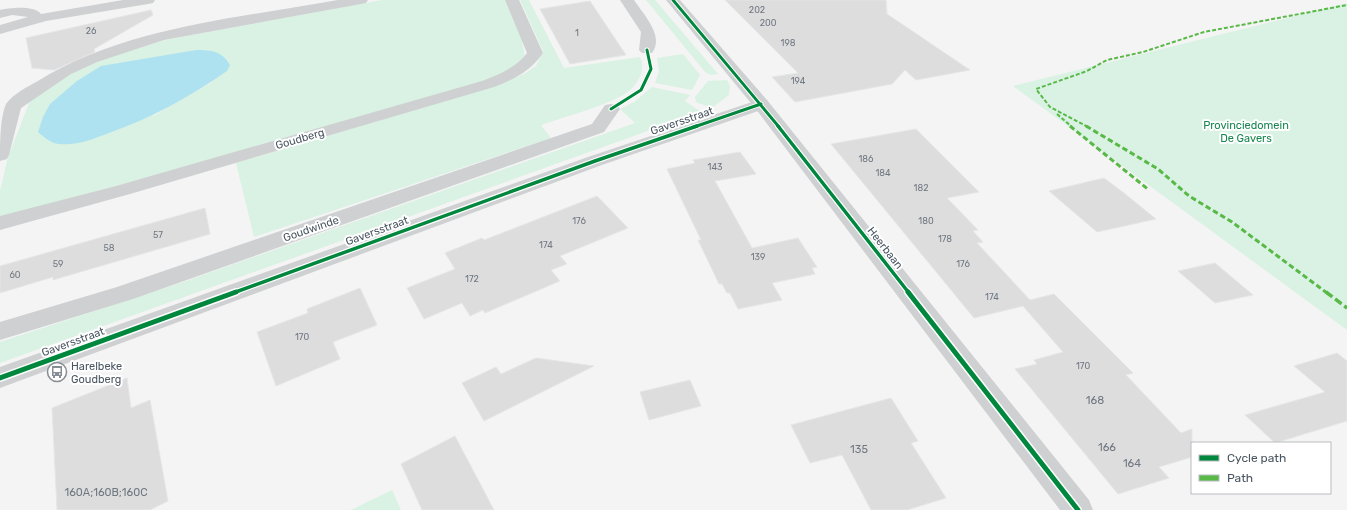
<svg xmlns="http://www.w3.org/2000/svg" width="1347" height="510" viewBox="0 0 1347 510" font-family="Rubik,sans-serif">
  <rect width="100%" height="100%" fill="#f4f4f4"/>
  <g fill="#d9f2e3" fill-rule="evenodd">
    <path d="M382,0H505L522,40L525,57L514,69L488,80L179,169L0,217V191L8,157L31,98L82,66L165,40ZM196,50L212,82L153,116L173,55Z"/>
    <path d="M520,0H529L564,68L640,57C647,71 636,88 623,95C599,108 567,116 541,125L551,138L254,237L236,163L491,87L524,74L536,66L543,51Z"/>
    <polygon points="646,0 655,0 718,74 712,75 706,73"/>
    <polygon points="1347,3 1347,330 1013,86"/>
    <polygon points="683,54 700,75 692,90 655,83 659,71 657,58"/>
    <polygon points="727,80 730,86 729,95 712,108 696,102 695,97 708,81"/>
    <polygon points="652,87 690,95 685,101 701,112 0,363 0,342 186,281 635,123 620,109 634,102"/>
    <polygon points="392,490 401,510 351,510"/>
  </g>
  <path fill="#aee2f0" d="M196,50C211,50 222,51 230,65L227,71C190,97 151,118 109,133C93,139 76,146 59,144C50,143 44,137 38,132L43,117L50,104L77,81L101,66Z"/>
  <g fill="#ddddde" stroke="#e5e6e7">
    <polygon points="725,0 886,0 887,14 970,70 916,80 905,70 892,84 795,102 772,77 798,73"/>
    <polygon points="590,1 626,55 570,64 540,9"/>
    <polygon points="151,10 153,15 94,49 95,52 54,70 32,68 26,38"/>
    <polygon points="916,129 979,192 947,198 978,230 973,231 983,242 977,243 1030,300 1054,294 1133,373 1126,375 1181,433 1192,429 1192,457 1159,467 1169,478 1118,494 1015,369 1037,364 1034,360 1063,352 1023,306 974,318 831,144"/>
    <polygon points="740,152 756,174 715,181 752,248 798,238 817,267 812,268 815,274 772,283 782,300 738,309 730,293 727,293 722,284 719,284 698,240 701,240 667,169 695,163 693,160"/>
    <polygon points="1104,178 1124,193 1156,219 1097,232 1049,191"/>
    <polygon points="597,196 628,228 560,256 567,264 551,270 560,281 485,313 483,310 470,316 462,303 424,319 407,288 455,269 445,253 482,238 484,240"/>
    <polygon points="205,208 210,234 53,280 53,277 0,293 0,266"/>
    <polygon points="1215,263 1253,295 1215,303 1178,271"/>
    <polygon points="360,288 377,325 333,342 340,359 276,386 257,332 308,313 307,309"/>
    <polygon points="1337,353 1347,361 1347,421 1275,443 1245,415 1325,392 1294,366"/>
    <polygon points="536,358 594,366 484,421 462,383 496,367 501,374"/>
    <polygon points="127,378 131,408 150,400 168,501 150,510 57,510 52,408"/>
    <polygon points="690,380 701,406 649,420 640,392"/>
    <polygon points="891,398 918,441 911,443 946,498 907,510 871,510 842,455 810,463 791,425"/>
    <polygon points="455,436 494,510 422,510 401,464"/>
  </g>
  <g fill="none" stroke-linecap="round" stroke-linejoin="round">
    <g fill="#ced0d2" fill-rule="evenodd">
      <path d="M123,0H155L153,3L148,4L46,21L0,34V25L28,17L12,15L0,18V10C9,8 34,5 41,14Z"/>
      <path d="M338,0H368L366,3L361,4L164,40L97,62L71,74L21,108L9,155L7,159L0,161C0,144 0,118 6,104C13,94 27,87 38,81C125,27 239,18 338,0Z"/>
      <path d="M505,0H519L543,53C530,72 514,79 494,87L130,194L0,230V216L116,186L482,81C499,74 516,68 527,53Z"/>
      <path d="M620,0H634C643,14 665,36 652,53H642L639,50L641,32Z"/>
      <polygon points="761,99 767,100 769,104 767,108 602,165 0,388 0,367 588,157"/>
      <polygon points="611,104 617,105 620,109 604,132 133,299 0,340 0,322 117,287 592,124 605,105"/>
    </g>
    <polygon fill="#ced0d2" fill-rule="evenodd" points="666,0 680,0 767,100 1089,500 1093,510 1060,510 755,108"/>
    <g stroke="#58b947" stroke-width="2" stroke-dasharray="4 2" stroke-linecap="butt">
      <polyline points="1057,114 1072,127"/>
      <polyline points="1088,127 1050,107 1036,89 1087,71 1107,60 1143,52 1204,32 1347,5"/>
    </g>
    <g stroke="#58b947" stroke-width="3" stroke-dasharray="5.5 3" stroke-linecap="butt">
      <polyline points="1070,126 1149,190"/>
      <polyline points="1086,126 1158,169 1189,196 1232,222 1327,293"/>
    </g>
    <polyline stroke="#58b947" stroke-width="3.5" stroke-dasharray="8 3.5" stroke-linecap="butt" points="1326,292 1347,308"/>
    <defs>
      <g id="cycleway-far2">
        <polyline points="673,0 779,127"/>
        <polyline points="611,109 641,90 651,69 647,50"/>
        <polyline points="694,127 761,104"/>
      </g>
      <g id="cycleway-far1">
        <polyline points="778,126 909,293"/>
        <polyline points="233,293 595,161 697,126"/>
      </g>
      <g id="cycleway">
        <polyline points="908,292 1078,510"/>
        <polyline points="0,378 236,292"/>
      </g>
    </defs>
    <use href="#cycleway-far2" stroke="#fff" stroke-width="5"/>
    <use href="#cycleway-far1" stroke="#fff" stroke-width="6"/>
    <use href="#cycleway" stroke="#fff" stroke-width="8"/>
    <use href="#cycleway-far2" stroke="#00873e" stroke-width="3"/>
    <use href="#cycleway-far1" stroke="#00873e" stroke-width="3.5"/>
    <use href="#cycleway" stroke="#00873e" stroke-width="5"/>
  </g>
  <defs>
    <symbol id="bus-ring" viewBox="-11 -11 22 22"><circle r="9.5" fill="#fff" stroke="#868d94" stroke-width="1.5"/><path d="M-5-6H5V4H4V6H2V4H-2V6H-4V4H-5ZM-3.5-4V0h7V-4ZM-3.5 1.2v1.5H-2V1.2ZM2 1.2v1.5H3.5V1.2Z" fill="#868d94"/></symbol>
  </defs>
  <g fill-rule="evenodd">
    <use href="#bus-ring" x="46" y="361" width="22" height="22"/>
  </g>
  <g text-anchor="middle" dominant-baseline="central" stroke-width="4" stroke-linejoin="round" paint-order="stroke">
    <g font-size="9" fill="#707881">
      <text x="757" y="10">202</text>
      <text x="768" y="23">200</text>
      <text x="91" y="31">26</text>
      <text x="577" y="33">1</text>
      <text x="788" y="43">198</text>
      <text x="798" y="81">194</text>
      <text x="866" y="159">186</text>
      <text x="715" y="167">143</text>
      <text x="883" y="173">184</text>
      <text x="921" y="188">182</text>
      <text x="579" y="221">176</text>
      <text x="926" y="221">180</text>
      <text x="158" y="235">57</text>
      <text x="945" y="239">178</text>
      <text x="546" y="245">174</text>
      <text x="109" y="248">58</text>
      <text x="758" y="257">139</text>
      <text x="58" y="264">59</text>
      <text x="963" y="264">176</text>
      <text x="15" y="275">60</text>
      <text x="472" y="279">172</text>
      <text x="992" y="297">174</text>
      <text x="302" y="337">170</text>
      <text x="1083" y="366">170</text>
    </g>
    <g font-size="11" fill="#4a5661" stroke="#fff">
      <text transform="translate(682 121) rotate(-19)">Gaversstraat</text>
      <text transform="translate(300 139) rotate(-16)">Goudberg</text>
      <text transform="translate(311 229) rotate(-19)">Goudwinde</text>
      <text transform="translate(377 231) rotate(-20)">Gaversstraat</text>
      <text transform="translate(885 248) rotate(52)">Heerbaan</text>
      <text transform="translate(73 342) rotate(-20)">Gaversstraat</text>
    </g>
    <g font-size="11" fill="#17864f" stroke="#fff">
      <text x="1246" y="125">Provinciedomein<tspan x="1246" dy="13">De Gavers</tspan></text>
    </g>
    <g font-size="11" fill="#4a5661" stroke="#fff" text-anchor="start">
      <text x="71" y="366">Harelbeke<tspan x="71" dy="13">Goudberg</tspan></text>
    </g>
    <g font-size="11" fill="#707881">
      <text x="1095" y="400">168</text>
      <text x="1107" y="447">166</text>
      <text x="859" y="449">135</text>
      <text x="1132" y="463">164</text>
      <text x="106" y="492">160A;160B;160C</text>
    </g>
  </g>
  <rect x="1191" y="442" width="140" height="52" fill="#ffffff" stroke="#b7bbc0"/>
  <rect x="1199" y="455" width="20" height="6" fill="#00873e" stroke="#b7bbc0"/>
  <text x="1227" y="462" font-size="12" fill="#4a5661">Cycle path</text>
  <rect x="1199" y="475" width="20" height="6" fill="#58b947" stroke="#b7bbc0"/>
  <text x="1227" y="482" font-size="12" fill="#4a5661">Path</text>
</svg>
